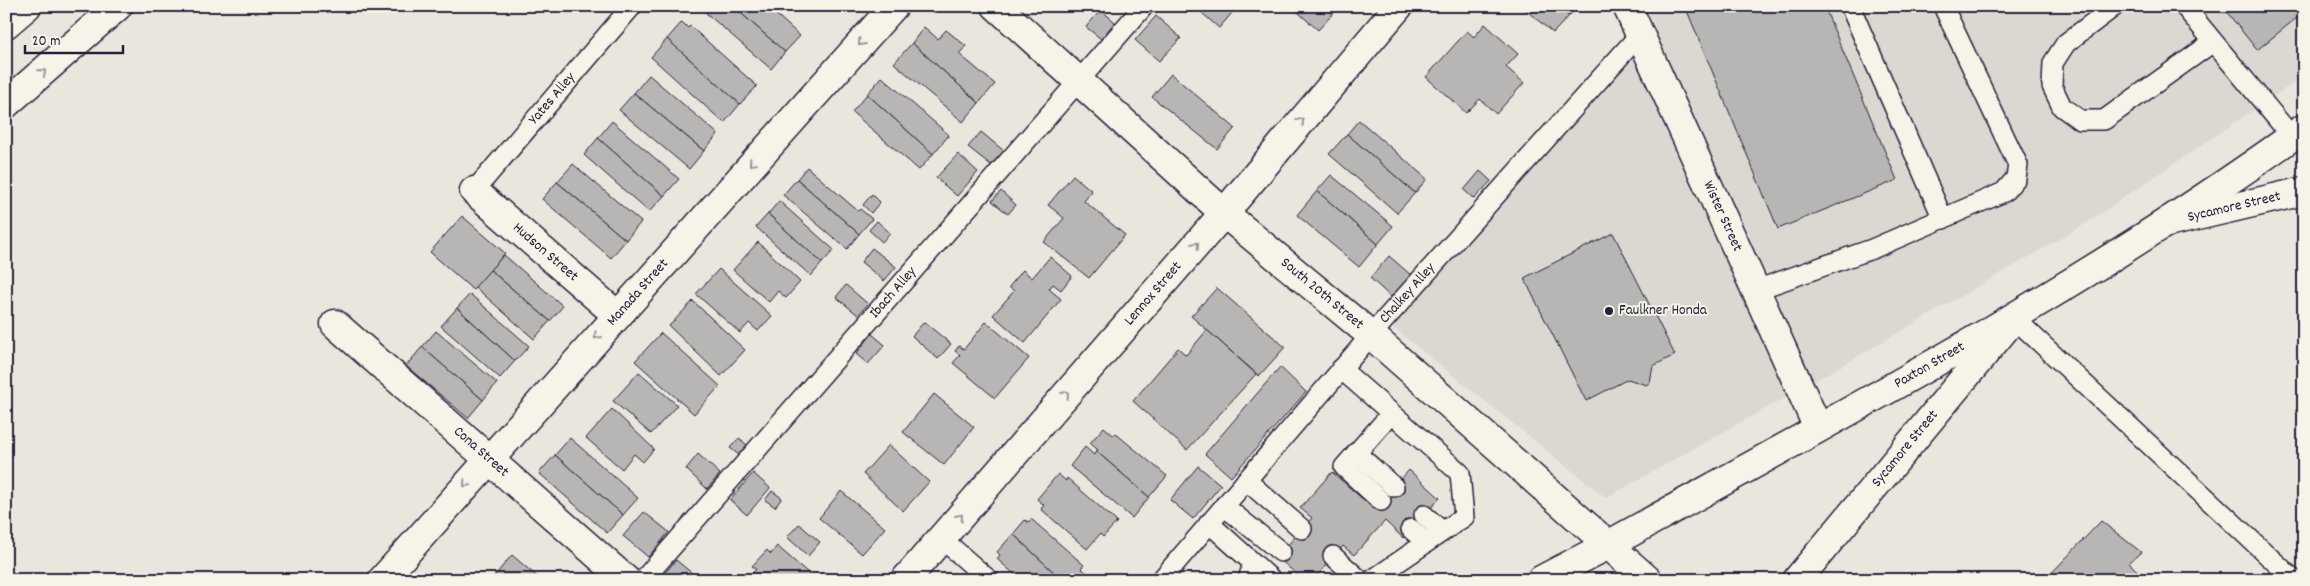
<svg xmlns="http://www.w3.org/2000/svg" width="2310" height="586" viewBox="0 0 2310 586" font-family="Dekko,sans-serif">
  <rect width="100%" height="100%" fill="#eae6de"/>
  <filter id="ink" filterUnits="userSpaceOnUse"><feTurbulence type="fractalNoise" baseFrequency=".02" numOctaves="2"/><feDisplacementMap in="SourceGraphic" scale="10" xChannelSelector="R" yChannelSelector="G"/><feConvolveMatrix kernelMatrix="1 2 1 2 8 2 1 2 1" color-interpolation-filters="sRGB"/></filter>
  <g filter="url(#ink)">
    <polygon fill="#dbd8d2" points="1646,6 2304,6 2304,76 2082,226 1829,373 1606,498 1390,325 1655,27"/>
    <g fill="#b8b6b5" stroke="#22223b">
      <polygon points="712,6 733,6 785,52 771,69 706,13"/>
      <polygon points="733,6 767,6 800,36 785,52"/>
      <polygon points="1194,6 1238,6 1219,28"/>
      <polygon points="1291,6 1340,6 1318,30"/>
      <polygon points="1521,6 1557,6 1569,16 1553,33"/>
      <polygon points="1557,6 1579,6 1569,16"/>
      <polygon points="1685,6 1824,6 1897,180 1778,229"/>
      <polygon points="2222,6 2304,6 2304,12 2257,50"/>
      <polygon points="1101,10 1115,22 1101,39 1086,27"/>
      <polygon points="1156,16 1181,38 1159,61 1135,40"/>
      <polygon points="682,22 688,28 690,26 757,86 740,104 667,39"/>
      <polygon points="1485,24 1518,54 1506,67 1524,83 1496,114 1480,99 1466,113 1426,77 1467,31 1474,37"/>
      <polygon points="924,27 938,39 946,30 966,46 959,54 995,84 979,103 912,43"/>
      <polygon points="667,39 740,104 724,123 651,57"/>
      <polygon points="912,43 979,103 963,122 894,63"/>
      <polygon points="1171,74 1235,128 1217,149 1152,97"/>
      <polygon points="649,75 718,134 704,151 634,93"/>
      <polygon points="882,77 949,135 933,154 867,94"/>
      <polygon points="634,93 704,151 689,169 619,110"/>
      <polygon points="867,94 933,154 919,170 852,112"/>
      <polygon points="1359,120 1427,179 1415,193 1347,134"/>
      <polygon points="612,121 679,179 664,196 598,138"/>
      <polygon points="981,132 1004,151 991,165 968,147"/>
      <polygon points="1347,134 1415,193 1397,213 1329,154"/>
      <polygon points="598,138 664,196 649,212 584,155"/>
      <polygon points="958,154 978,172 957,196 936,178"/>
      <polygon points="573,164 641,222 626,240 557,182"/>
      <polygon points="807,167 858,211 860,209 872,219 859,234 797,179"/>
      <polygon points="1480,171 1491,181 1474,199 1464,190"/>
      <polygon points="1073,175 1092,191 1084,201 1125,235 1089,278 1044,242 1064,218 1048,205"/>
      <polygon points="1331,175 1393,226 1378,244 1317,191"/>
      <polygon points="797,179 859,234 847,249 783,195"/>
      <polygon points="557,182 626,240 611,258 542,199"/>
      <polygon points="1001,191 1016,205 1008,214 992,201"/>
      <polygon points="1317,191 1378,244 1359,267 1297,215"/>
      <polygon points="872,194 880,202 871,213 863,205"/>
      <polygon points="779,201 834,250 822,263 768,214"/>
      <polygon points="768,214 822,263 811,276 756,227"/>
      <polygon points="462,216 505,253 473,290 430,252"/>
      <polygon points="877,221 890,233 882,242 869,230"/>
      <polygon points="1613,233 1675,355 1653,366 1650,382 1646,385 1628,379 1586,401 1524,278"/>
      <polygon points="758,242 800,282 786,298 778,291 769,302 733,270"/>
      <polygon points="872,248 896,267 884,281 861,262"/>
      <polygon points="504,255 563,306 550,321 490,270"/>
      <polygon points="1389,256 1412,276 1392,298 1370,278"/>
      <polygon points="1050,257 1072,276 1061,290 1053,284 1049,289 1061,299 1025,343 993,315 1014,291 1009,287 1023,270 1032,278"/>
      <polygon points="719,269 772,316 758,331 749,323 740,333 696,294"/>
      <polygon points="490,270 550,321 534,339 475,287"/>
      <polygon points="846,285 868,304 858,315 836,297"/>
      <polygon points="1217,288 1285,347 1259,376 1191,316"/>
      <polygon points="470,294 529,346 515,361 457,308"/>
      <polygon points="693,301 745,350 721,376 669,326"/>
      <polygon points="457,308 515,361 500,378 441,326"/>
      <polygon points="924,322 951,344 938,359 912,336"/>
      <polygon points="986,322 1029,358 995,398 953,363 960,355 955,351 959,346 964,349"/>
      <polygon points="1207,330 1256,374 1187,450 1133,401 1178,348 1186,355"/>
      <polygon points="436,331 497,383 483,400 422,347"/>
      <polygon points="661,333 720,386 694,414 635,361"/>
      <polygon points="872,334 885,345 868,364 856,354"/>
      <polygon points="422,347 483,400 468,418 406,366"/>
      <polygon points="1280,367 1306,392 1231,477 1205,454"/>
      <polygon points="639,372 677,405 651,434 613,401"/>
      <polygon points="934,394 974,427 944,465 903,432"/>
      <polygon points="612,409 654,449 643,462 634,454 622,469 586,438"/>
      <polygon points="1104,427 1113,435 1115,433 1167,476 1149,497 1096,451 1098,450 1090,443"/>
      <polygon points="570,438 638,498 623,515 555,455"/>
      <polygon points="739,438 748,446 739,455 730,448"/>
      <polygon points="889,445 929,482 903,511 863,474"/>
      <polygon points="1085,447 1094,455 1096,451 1149,497 1132,518 1070,466"/>
      <polygon points="698,454 720,474 707,489 686,469"/>
      <polygon points="555,455 623,515 607,533 539,473"/>
      <polygon points="1198,466 1221,485 1193,519 1170,500"/>
      <polygon points="1409,470 1440,498 1403,538 1385,521 1354,555 1343,546 1313,580 1303,580 1277,557 1312,518 1300,508 1332,472 1374,509"/>
      <polygon points="753,473 770,488 747,515 730,500"/>
      <polygon points="1058,474 1066,481 1067,478 1117,522 1103,537 1100,534 1087,549 1041,509 1044,505 1037,499"/>
      <polygon points="772,491 782,498 775,507 765,500"/>
      <polygon points="841,491 885,528 862,554 819,518"/>
      <polygon points="644,512 669,532 648,557 623,536"/>
      <polygon points="1031,519 1084,565 1081,568 1087,573 1081,580 1076,580 1072,576 1069,580 1062,580 1013,534 1025,520 1028,522"/>
      <polygon points="2101,521 2141,552 2129,563 2147,580 2045,580"/>
      <polygon points="799,524 820,542 808,556 787,537"/>
      <polygon points="1013,534 1062,580 1021,580 997,559 1000,555 997,552"/>
      <polygon points="777,546 816,580 755,580 750,576 756,569 752,566 767,550 771,554"/>
      <polygon points="512,555 541,580 491,580"/>
      <polygon points="676,560 699,579 698,580 659,580"/>
    </g>
    <g fill="none" stroke-linecap="round" stroke-linejoin="round">
      <defs>
        <g id="lane">
          <polyline points="1850,6 1943,219"/>
          <polyline points="2115,6 2066,43 2053,63 2052,86 2062,107 2080,120 2104,120 2213,42"/>
          <polyline points="2184,6 2292,137"/>
          <path id="s1" d="M474,191L632,6"/>
          <polyline points="1756,290 1872,249 2004,192 2016,178 2018,165 1943,6"/>
          <polyline points="2014,318 2294,580"/>
          <polyline points="1341,369 1460,473 1464,517 1372,580"/>
          <polyline points="1356,453 1394,487"/>
          <polyline points="1246,480 1302,529"/>
          <polyline points="1381,501 1344,467 1391,414"/>
          <polyline points="1224,506 1281,552"/>
          <polyline points="1424,515 1442,531"/>
          <polyline points="1209,523 1272,580"/>
          <polyline points="1411,529 1426,542"/>
          <polyline points="941,538 989,580"/>
          <polyline points="1333,556 1360,580"/>
          <path id="s2" d="M643,580L1144,6"/>
          <path id="s3" d="M1161,580L1371,335L1640,34"/>
          <polyline points="1248,580 1253,563"/>
        </g>
        <g id="street">
          <path id="s4" d="M996,6L1224,213L1371,335L1648,580"/>
          <path id="s5" d="M1627,6L1818,428"/>
          <path id="s6" d="M474,191L617,315"/>
          <path id="s7" d="M335,324L626,580"/>
          <path id="s8" d="M382,580L894,6"/>
          <path id="s9" d="M905,580L1224,213L1399,6"/>
        </g>
        <g id="secondary">
          <path id="s10" d="M2167,223L2304,191"/>
          <path id="s11" d="M1797,580L2014,318"/>
        </g>
        <g id="primary">
          <path id="s12" d="M1541,580L1608,545C1844,414 2085,287 2304,128"/>
        </g>
        <g id="highway">
          <polyline points="6,24 27,6"/>
          <polyline points="6,104 118,6"/>
        </g>
      </defs>
      <use href="#lane" stroke="#22223b" stroke-width="22"/>
      <use href="#street" stroke="#22223b" stroke-width="31"/>
      <use href="#secondary" stroke="#22223b" stroke-width="31"/>
      <use href="#primary" stroke="#22223b" stroke-width="31"/>
      <use href="#highway" stroke="#22223b" stroke-width="31"/>
      <use href="#lane" stroke="#f7f3e8" stroke-width="19"/>
      <use href="#street" stroke="#f7f3e8" stroke-width="28"/>
      <use href="#secondary" stroke="#f7f3e8" stroke-width="28"/>
      <use href="#primary" stroke="#f7f3e8" stroke-width="28"/>
      <use href="#highway" stroke="#f7f3e8" stroke-width="28"/>
    </g>
    <defs><path id="oneway-chevron" d="M-2-3.5L2.5 0L-2 3.5" fill="none" stroke-width="1.6" stroke-linecap="round" stroke-linejoin="round" transform="scale(1.25)"/></defs>
    <g stroke="#97959a">
      <use href="#oneway-chevron" transform="translate(861 43) rotate(132)"/>
      <use href="#oneway-chevron" transform="translate(43 72) rotate(-41)"/>
      <use href="#oneway-chevron" transform="translate(1301 121) rotate(-50)"/>
      <use href="#oneway-chevron" transform="translate(752 163) rotate(132)"/>
      <use href="#oneway-chevron" transform="translate(1196 245) rotate(-49)"/>
      <use href="#oneway-chevron" transform="translate(597 336) rotate(132)"/>
      <use href="#oneway-chevron" transform="translate(1066 394) rotate(-49)"/>
      <use href="#oneway-chevron" transform="translate(466 484) rotate(131)"/>
      <use href="#oneway-chevron" transform="translate(960 517) rotate(-49)"/>
    </g>
  </g>
  <circle fill="#22223b" stroke="#f7f3e8" stroke-width="2" cx="1609" cy="311" r="5"/>
  <g text-anchor="middle" dominant-baseline="central" stroke-width="4" stroke-linejoin="round" paint-order="stroke">
    <g font-size="15" fill="#22223b" stroke="#f7f3e8">
      <text stroke="none"><textPath href="#s1" startOffset="121">Yates Alley</textPath></text>
      <text stroke="none"><textPath href="#s10" startOffset="69">Sycamore Street</textPath></text>
      <text stroke="none"><textPath href="#s5" startOffset="231">Wister Street</textPath></text>
      <text stroke="none"><textPath href="#s6" startOffset="94">Hudson Street</textPath></text>
      <text stroke="none"><textPath href="#s8" startOffset="385">Manada Street</textPath></text>
      <text stroke="none"><textPath href="#s2" startOffset="381">Ibach Alley</textPath></text>
      <text stroke="none"><textPath href="#s4" startOffset="435">South 20th Street</textPath></text>
      <text stroke="none"><textPath href="#s9" startOffset="379">Lennox Street</textPath></text>
      <text stroke="none"><textPath href="#s3" startOffset="378">Chalkey Alley</textPath></text>
      <text stroke="none"><textPath href="#s12" startOffset="444">Paxton Street</textPath></text>
      <text stroke="none"><textPath href="#s11" startOffset="170">Sycamore Street</textPath></text>
      <text stroke="none"><textPath href="#s7" startOffset="194">Cona Street</textPath></text>
    </g>
    <g font-size="15" fill="#22223b" stroke="#f7f3e8" text-anchor="start">
      <text x="1619" y="311">Faulkner Honda</text>
    </g>
  </g>
  <rect width="2310" height="586" fill="none" stroke="#f7f3e8" stroke-width="25"/>
  <rect x="12" y="12" width="2285" height="561" fill="none" stroke="#22223b" stroke-width="2" filter="url(#ink)"/>
  <path d="M25 45v8h98v-8" fill="none" stroke="#22223b" stroke-width="2.5"/>
  <text x="32" y="45" font-size="15" fill="#22223b" stroke="#f7f3e8" stroke-width="4" paint-order="stroke">20 m</text>
</svg>
